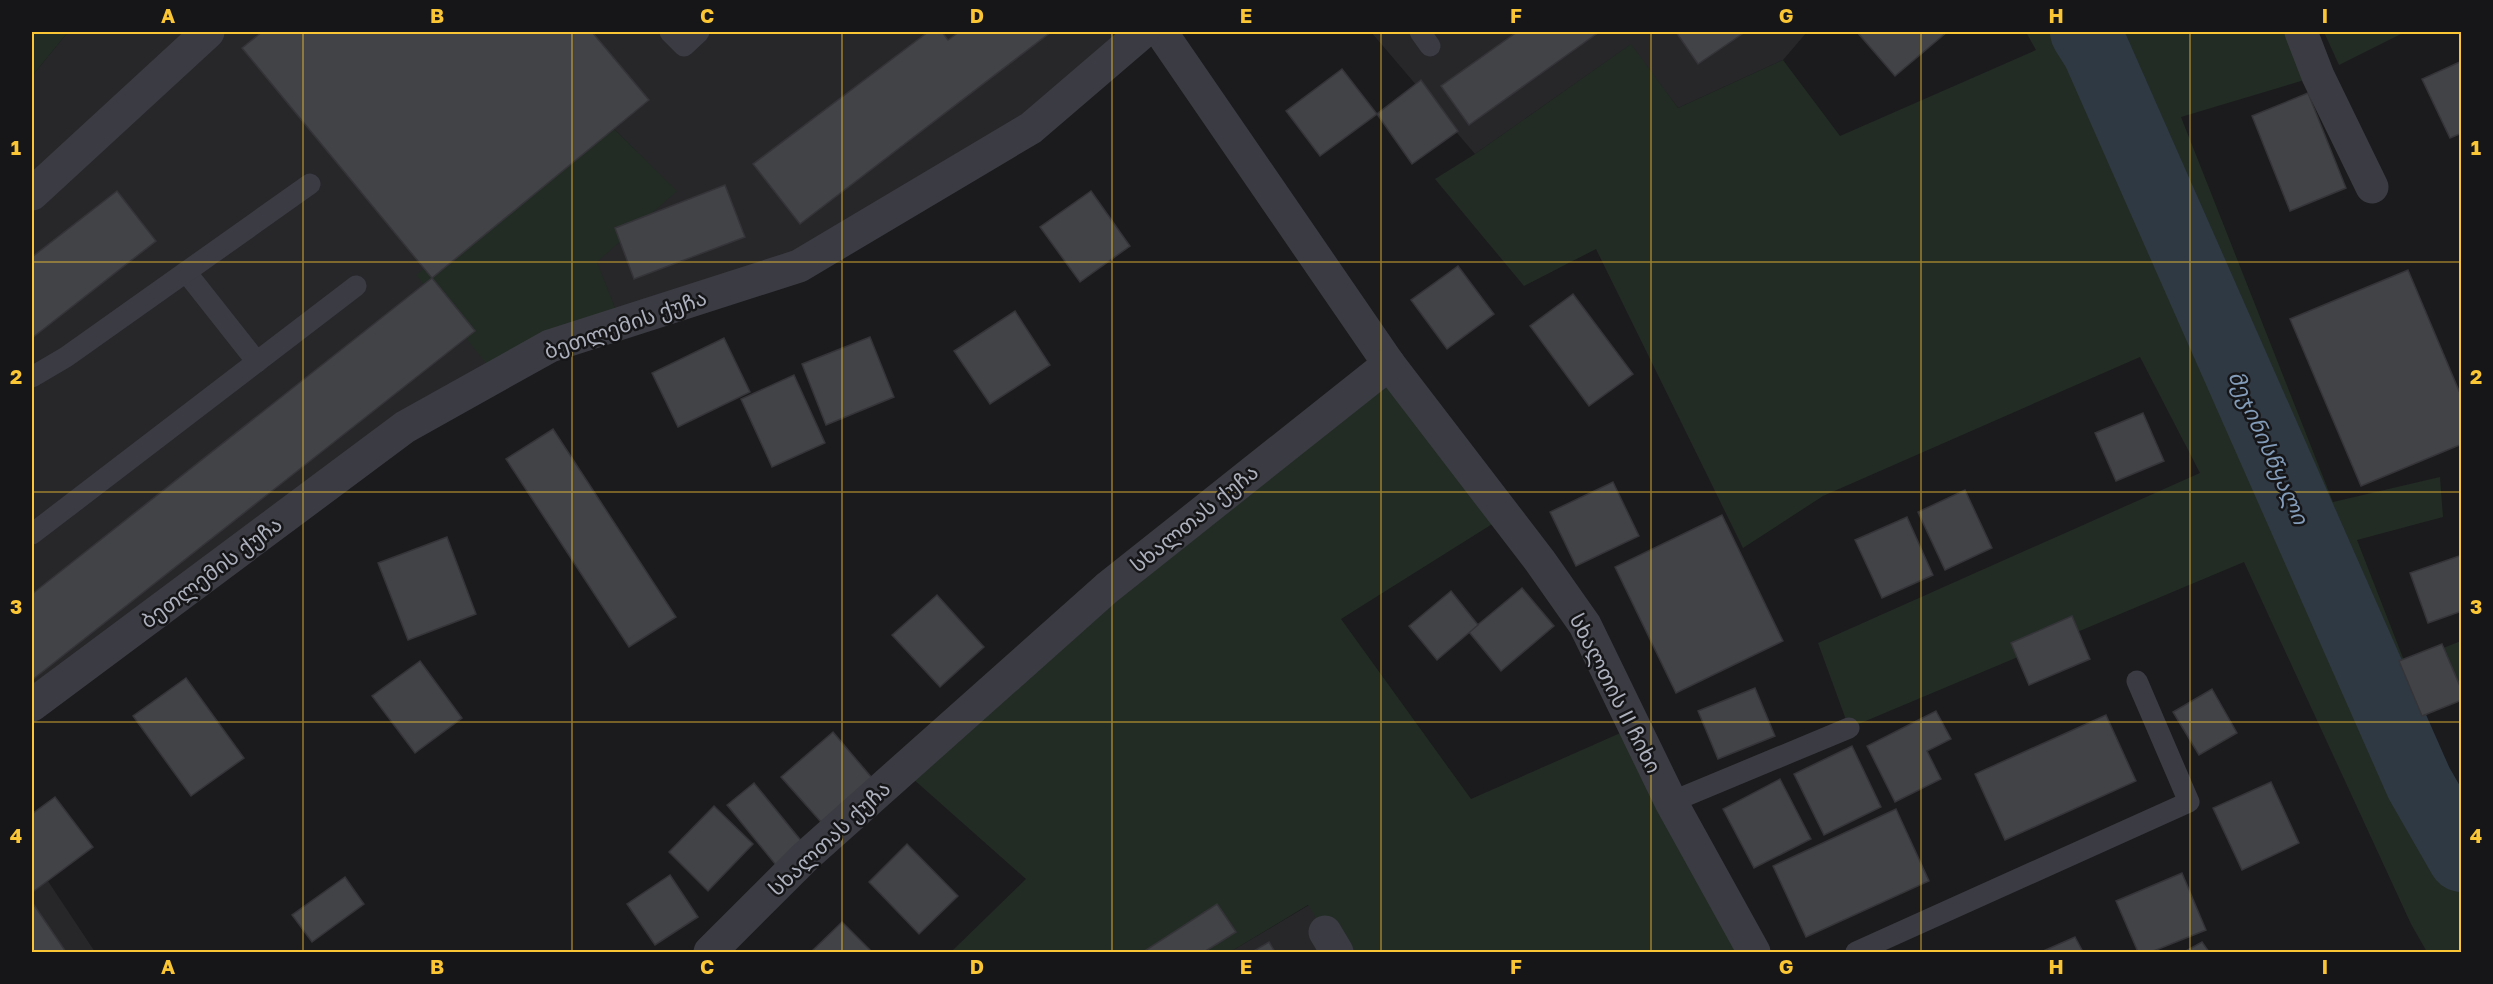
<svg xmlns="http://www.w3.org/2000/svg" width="2493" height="984" viewBox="0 0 2493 984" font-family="'Golos Text','Noto Sans Georgian',sans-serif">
  <rect width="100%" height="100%" fill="#1b1b1d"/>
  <g fill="#27272a">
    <polygon points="68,32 1143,32 1031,128 799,266 621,323 596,262 676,191 609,124 496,376 32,705 32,76"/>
    <polygon points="1371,32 1807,32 1783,60 1678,108 1630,45 1475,154"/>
    <polygon points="32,857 95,952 32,952"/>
    <polygon points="1309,905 1337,952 1230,952"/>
  </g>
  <g fill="#222c24">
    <polygon points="32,32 68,32 32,76"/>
    <polygon points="2026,32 2301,32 2318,76 2181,117 2333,502 2440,477 2443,517 2357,540 2405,663 2461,641 2461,690 2417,710 2461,808 2461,952 2427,952 2411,924 2244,562 1849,728 1818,643 2200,473 2140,357 1823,496 1743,548 1596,249 1524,286 1435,179 1475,154 1631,44 1678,108 1783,60 1840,136 2036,50"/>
    <polygon points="2324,32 2405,32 2339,65"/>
    <polygon points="609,124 677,191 597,262 621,323 496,376 416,275"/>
    <polygon points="1389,364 1505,516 1341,619 1471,799 1634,727 1754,952 1337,952 1308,905 1230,952 951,952 1026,879 903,770"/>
  </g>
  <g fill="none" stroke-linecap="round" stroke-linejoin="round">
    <polyline stroke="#2f3943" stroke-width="68" points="2084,32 2096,51 2419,783 2462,858"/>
  </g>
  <g fill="#424347" stroke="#353539" stroke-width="1.5">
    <polygon points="262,32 592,32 649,100 432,278 242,48"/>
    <polygon points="928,32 942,32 948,40 959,32 1051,32 800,224 753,164"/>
    <polygon points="1517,32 1599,32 1469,125 1441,86"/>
    <polygon points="1676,32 1745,32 1698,64"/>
    <polygon points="1857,32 1947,32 1895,76"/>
    <polygon points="2462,61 2462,133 2450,138 2422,79"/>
    <polygon points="1342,69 1377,114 1320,156 1286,111"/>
    <polygon points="1421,80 1458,131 1412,164 1377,114"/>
    <polygon points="2308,93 2346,188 2290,211 2252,116"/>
    <polygon points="725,185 745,237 634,279 615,228"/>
    <polygon points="117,191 156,241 32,338 32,257"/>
    <polygon points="1091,191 1130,246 1080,282 1040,227"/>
    <polygon points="1458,266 1494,314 1447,349 1411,300"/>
    <polygon points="2408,270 2462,398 2462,444 2361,486 2290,319"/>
    <polygon points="432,278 475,331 32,680 32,594"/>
    <polygon points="1573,294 1633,374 1589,406 1530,326"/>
    <polygon points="1015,311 1050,365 990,404 954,351"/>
    <polygon points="870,337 894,397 826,425 802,364"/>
    <polygon points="724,338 750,392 678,427 652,373"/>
    <polygon points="794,375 825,443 772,467 741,399"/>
    <polygon points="2143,413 2164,461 2116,481 2095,433"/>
    <polygon points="553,429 676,617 629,647 506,459"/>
    <polygon points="1613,482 1639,536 1576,566 1550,512"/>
    <polygon points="1965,490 1992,548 1945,570 1918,512"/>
    <polygon points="1722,515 1783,641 1676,693 1615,567"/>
    <polygon points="1907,517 1933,575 1882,598 1855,540"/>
    <polygon points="447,537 476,614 408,640 378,563"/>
    <polygon points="2462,555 2462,611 2428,623 2410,573"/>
    <polygon points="1522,588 1554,626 1501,671 1469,632"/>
    <polygon points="1451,591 1478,625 1437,660 1409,626"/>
    <polygon points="937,595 984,647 940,687 892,635"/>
    <polygon points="2072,616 2090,659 2029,685 2011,643"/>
    <polygon points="2442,644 2462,691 2462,700 2422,716 2399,661"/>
    <polygon points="420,661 462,718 415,753 372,696"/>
    <polygon points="186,678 244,758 191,796 133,716"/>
    <polygon points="1755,688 1775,736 1718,759 1698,711"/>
    <polygon points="2212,689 2237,733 2199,755 2173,712"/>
    <polygon points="1936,711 1951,739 1927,751 1941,779 1895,802 1867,746"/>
    <polygon points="2106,715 2136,781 2005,840 1975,774"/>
    <polygon points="833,732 872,778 821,822 781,777"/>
    <polygon points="1852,746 1881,807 1824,835 1794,774"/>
    <polygon points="1780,779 1811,839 1754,868 1723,809"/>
    <polygon points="2271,782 2299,843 2242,870 2213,808"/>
    <polygon points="754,783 807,848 780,870 727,805"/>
    <polygon points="55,797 93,847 34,891 32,888 32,814"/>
    <polygon points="714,806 753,844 708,891 669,852"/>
    <polygon points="1896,809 1929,881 1806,937 1773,866"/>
    <polygon points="907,844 958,896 919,934 869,882"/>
    <polygon points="2182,873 2206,930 2151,952 2138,952 2116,901"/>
    <polygon points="670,875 698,917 655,945 627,904"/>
    <polygon points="345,877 364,904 312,942 292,915"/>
    <polygon points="32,902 66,952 32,952"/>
    <polygon points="1217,904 1236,932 1204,952 1143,952"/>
    <polygon points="842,922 872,952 811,952"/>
    <polygon points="2075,937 2083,952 2041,952"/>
    <polygon points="1269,942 1275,952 1252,952"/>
    <polygon points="2202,942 2209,952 2184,952"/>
  </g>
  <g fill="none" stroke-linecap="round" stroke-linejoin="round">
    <g stroke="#3b3c43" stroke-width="21">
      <polyline points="670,32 684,46 699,32"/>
      <polyline points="1420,32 1430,46"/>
      <polyline points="186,272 257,362"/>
      <polyline points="32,377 66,357 310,184"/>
      <polyline points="32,534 356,286"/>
      <polyline points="1671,802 1849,728"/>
      <polyline points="1856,952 2189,802 2137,681"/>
    </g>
    <g stroke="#3b3c43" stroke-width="33">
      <polyline points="1161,32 1389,364 1540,561 1585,625 1671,802 1754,952"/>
      <polyline points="2301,32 2318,76 2372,187"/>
      <polyline points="32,194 208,32"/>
      <polyline points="1325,932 1337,952"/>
      <polyline points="710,952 805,857 1107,588 1389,364"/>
    </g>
    <polyline stroke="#3b3c43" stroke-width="33" points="32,705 405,427 550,346 799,266 1031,128 1143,32"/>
  </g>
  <path fill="none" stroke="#fbc635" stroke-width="1.5" stroke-opacity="0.55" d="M303,32V952M572,32V952M842,32V952M1112,32V952M1381,32V952M1651,32V952M1921,32V952M2190,32V952M32,262H2462M32,492H2462M32,722H2462"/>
  <g text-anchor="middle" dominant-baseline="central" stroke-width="5" stroke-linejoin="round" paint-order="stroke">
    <g font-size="21" fill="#adb1bd" stroke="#161618">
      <text transform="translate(625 324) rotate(-19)">ბეთლემის ქუჩა</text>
      <text transform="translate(1194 518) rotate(-39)">სხალთას ქუჩა</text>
      <text transform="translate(211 572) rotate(-37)">ბეთლემის ქუჩა</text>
      <text transform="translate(1616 693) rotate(63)">სხალთის II ჩიხი</text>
      <text transform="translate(829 838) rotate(-43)">სხალთას ქუჩა</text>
    </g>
    <g font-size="22" font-style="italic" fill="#839cb9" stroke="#161618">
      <text transform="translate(2269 447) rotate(66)">მეჯინისწყალი</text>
    </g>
  </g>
  <rect width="2493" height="984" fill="none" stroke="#161618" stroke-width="66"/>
  <rect x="33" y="33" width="2427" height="918" fill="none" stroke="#fbc635" stroke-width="2"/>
  <g font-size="20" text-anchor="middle" font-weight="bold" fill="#fbc635">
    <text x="168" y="23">A</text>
    <text x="437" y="23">B</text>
    <text x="707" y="23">C</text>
    <text x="977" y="23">D</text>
    <text x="1246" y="23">E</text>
    <text x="1516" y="23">F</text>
    <text x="1786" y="23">G</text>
    <text x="2056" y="23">H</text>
    <text x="2325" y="23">I</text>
    <text x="16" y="155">1</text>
    <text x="2476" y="155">1</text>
    <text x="16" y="384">2</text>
    <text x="2476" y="384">2</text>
    <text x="16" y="614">3</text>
    <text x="2476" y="614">3</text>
    <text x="16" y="843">4</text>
    <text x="2476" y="843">4</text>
    <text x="168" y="974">A</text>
    <text x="437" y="974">B</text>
    <text x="707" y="974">C</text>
    <text x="977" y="974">D</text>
    <text x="1246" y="974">E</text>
    <text x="1516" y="974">F</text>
    <text x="1786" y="974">G</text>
    <text x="2056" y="974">H</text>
    <text x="2325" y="974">I</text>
  </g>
</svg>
